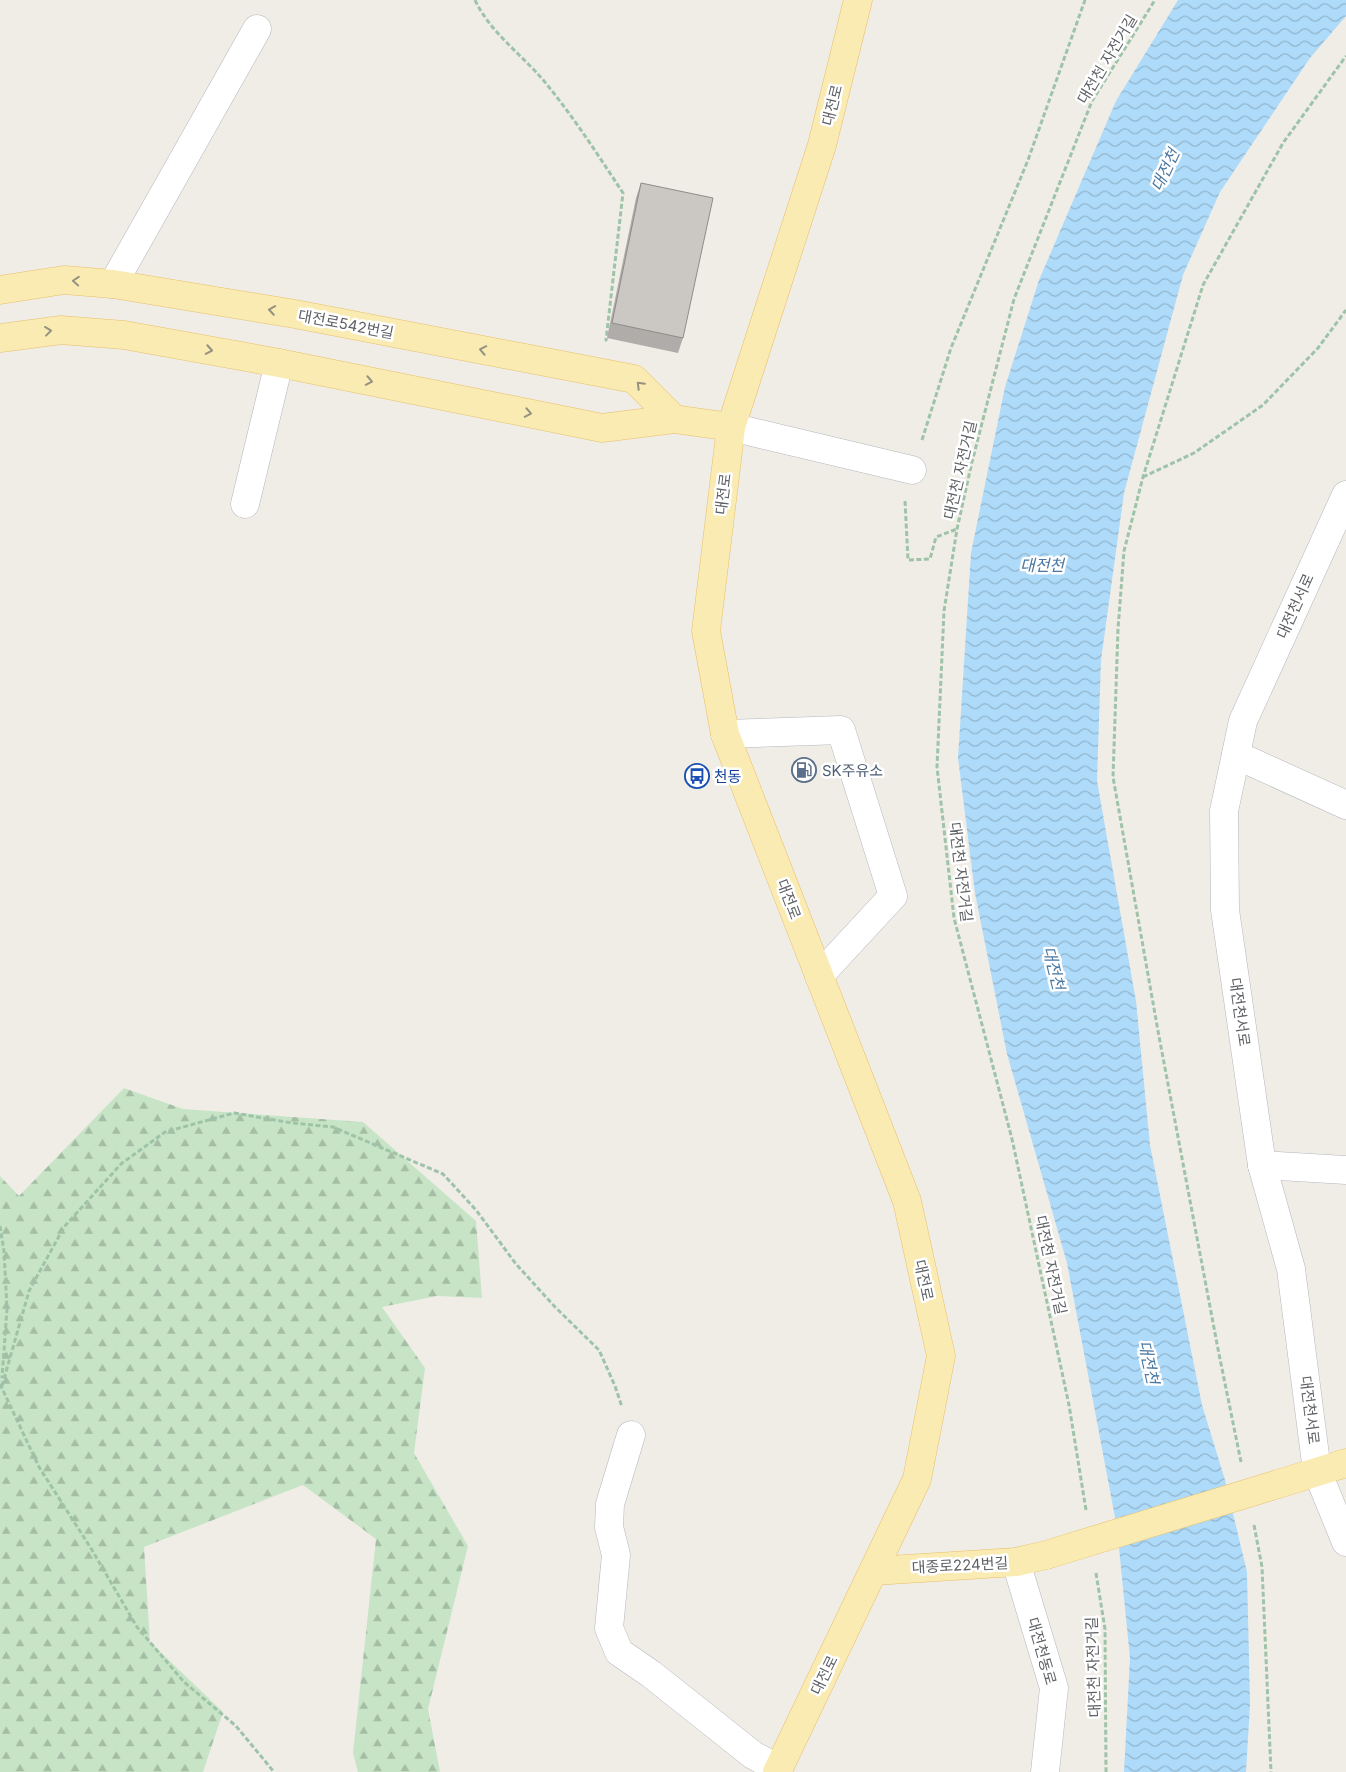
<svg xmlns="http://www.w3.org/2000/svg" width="1346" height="1772" viewBox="0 0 1346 1772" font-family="Inter,'Noto Sans KR',sans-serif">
  <defs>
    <pattern id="forest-firs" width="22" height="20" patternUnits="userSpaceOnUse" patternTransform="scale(1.25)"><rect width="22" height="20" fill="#c7e5c6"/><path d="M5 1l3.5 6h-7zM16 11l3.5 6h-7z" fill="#a5bda5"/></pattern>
    <pattern id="water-waves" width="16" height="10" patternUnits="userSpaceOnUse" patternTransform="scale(1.25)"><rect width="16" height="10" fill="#aedbf9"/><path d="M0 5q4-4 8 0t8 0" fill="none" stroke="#91b5cd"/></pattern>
  </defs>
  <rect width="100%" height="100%" fill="#f0ede7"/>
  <polygon fill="url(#forest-firs)" points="124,1088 183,1109 363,1122 476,1221 482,1298 437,1296 382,1307 425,1368 414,1453 468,1546 428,1709 440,1772 358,1772 353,1753 376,1539 303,1485 144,1547 150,1642 223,1712 203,1772 0,1772 0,1176 19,1196"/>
  <polygon fill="url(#water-waves)" points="1178,0 1346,0 1346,16 1310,58 1220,192 1183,275 1124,493 1101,660 1097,781 1136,1001 1150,1145 1202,1405 1225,1480 1247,1572 1250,1704 1246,1772 1124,1772 1130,1658 1117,1528 1067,1263 1007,1054 975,893 958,758 971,553 1005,387 1039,280 1116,101"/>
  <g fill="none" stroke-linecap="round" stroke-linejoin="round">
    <defs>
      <g id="minor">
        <polyline points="113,284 257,29"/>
        <polyline points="731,427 912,470"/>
        <polyline points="1346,495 1243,721 1224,811 1225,910 1262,1165 1291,1269 1317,1471 1346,1542"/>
        <polyline points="245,504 279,363"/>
        <polyline points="725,734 841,730 893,896 819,976"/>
        <polyline points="1236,755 1346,805"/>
        <polyline points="1262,1165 1346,1170"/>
        <polyline points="631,1435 610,1504 609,1527 616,1555 609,1628 619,1652 651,1674 753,1755 779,1769"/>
        <polyline points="1016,1562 1054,1688 1045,1772"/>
      </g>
      <g id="major">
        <polyline points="0,290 64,280 113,284 295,314 634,379 674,419"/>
        <polyline points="0,338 61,330 124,335 279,363 602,428 674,419 731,427"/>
        <polyline points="1278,1484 1346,1463"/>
        <polyline points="874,1571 1016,1562 1046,1555"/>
        <polyline points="777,1772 917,1479 941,1356 907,1201 725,734 706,631 731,427 822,145 858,0"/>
      </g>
    </defs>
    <use href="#minor" stroke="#b4b7bb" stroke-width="29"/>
    <use href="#major" stroke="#e8bf68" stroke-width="29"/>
    <g stroke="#9ec3a8" stroke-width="3" stroke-dasharray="5 2.5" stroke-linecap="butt">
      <path d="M475,0C490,32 521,54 544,81C573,116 598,155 623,193L606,340L607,341"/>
      <polyline points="922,440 951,348 1028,160 1085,0"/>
      <polyline points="1143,477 1194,453 1263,405 1318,348 1346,310"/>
      <polyline points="905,501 908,560 930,559 936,537 957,529"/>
      <polyline points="0,1226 4,1251 7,1309 2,1378"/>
      <polyline points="0,1384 39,1467 92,1550 137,1627 184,1682 236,1726 274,1772"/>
      <polyline points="2,1386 29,1291 64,1227 121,1164 165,1132 234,1113 292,1123 333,1127 443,1174 476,1210 516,1264 555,1307 599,1350 615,1386 622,1407"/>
      <polyline points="1241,1462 1218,1349 1158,1031 1113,777 1118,629 1124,551 1143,477 1203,285 1283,143 1346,56"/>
      <polyline points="1086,1510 1069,1405 1012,1139 954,918 937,767 944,611 957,529 972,462 1014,299 1092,101 1155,0"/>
      <polyline points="1254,1525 1262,1567 1271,1772"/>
      <polyline points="1096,1573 1105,1629 1106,1772"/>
    </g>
    <use href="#minor" stroke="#fff" stroke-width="28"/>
    <use href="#major" stroke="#faebb2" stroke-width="28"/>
    <defs>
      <polyline id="major-bridge" points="1046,1555 1278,1484"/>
    </defs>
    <use href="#major-bridge" stroke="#e8bf68" stroke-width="29" stroke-linecap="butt"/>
    <use href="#major-bridge" stroke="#faebb2" stroke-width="28"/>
  </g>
  <polygon fill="#afaca9" points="641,183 683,338 678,353 607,338 636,198"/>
  <polygon fill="#cbc8c4" stroke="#8e8c89" points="641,183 713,198 683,338 612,323"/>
  <defs><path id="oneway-chevron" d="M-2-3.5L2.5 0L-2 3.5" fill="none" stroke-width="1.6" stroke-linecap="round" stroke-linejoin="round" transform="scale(1.25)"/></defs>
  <g stroke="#959281">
    <use href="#oneway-chevron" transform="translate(76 281) rotate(-176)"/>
    <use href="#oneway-chevron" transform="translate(272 310) rotate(-171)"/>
    <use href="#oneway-chevron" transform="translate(48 331) rotate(-7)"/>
    <use href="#oneway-chevron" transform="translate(209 350) rotate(10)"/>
    <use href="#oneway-chevron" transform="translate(483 350) rotate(-169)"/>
    <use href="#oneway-chevron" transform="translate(369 381) rotate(11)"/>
    <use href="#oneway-chevron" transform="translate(640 385) rotate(-135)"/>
    <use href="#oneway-chevron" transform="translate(528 413) rotate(11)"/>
  </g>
  <defs>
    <symbol id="fuel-ring" viewBox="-11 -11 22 22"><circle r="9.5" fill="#fff" stroke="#5c6f8a" stroke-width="1.5"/><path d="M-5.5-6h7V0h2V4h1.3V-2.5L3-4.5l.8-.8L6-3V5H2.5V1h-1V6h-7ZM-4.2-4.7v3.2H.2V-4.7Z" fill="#5c6f8a"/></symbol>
    <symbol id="bus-ring" viewBox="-11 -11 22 22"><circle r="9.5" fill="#fff" stroke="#1a4fb4" stroke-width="1.5"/><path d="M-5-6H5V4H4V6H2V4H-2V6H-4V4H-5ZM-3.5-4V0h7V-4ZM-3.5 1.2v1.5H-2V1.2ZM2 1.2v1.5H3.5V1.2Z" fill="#1a4fb4"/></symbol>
  </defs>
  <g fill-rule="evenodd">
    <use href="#fuel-ring" x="790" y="756" width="28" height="28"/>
    <use href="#bus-ring" x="683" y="762" width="28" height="28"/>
  </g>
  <g text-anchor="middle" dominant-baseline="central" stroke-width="5" stroke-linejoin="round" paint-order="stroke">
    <g font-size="15" fill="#5f6266" stroke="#fff">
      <text transform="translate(1107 59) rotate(-59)">대전천 자전거길</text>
      <text transform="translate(832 105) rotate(-76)">대전로</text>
      <text transform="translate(346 324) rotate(11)">대전로542번길</text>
      <text transform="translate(960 470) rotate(-77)">대전천 자전거길</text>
      <text transform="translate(723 494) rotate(-83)">대전로</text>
      <text transform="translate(1295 606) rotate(-66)">대전천서로</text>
      <text transform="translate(961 872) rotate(83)">대전천 자전거길</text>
      <text transform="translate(789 899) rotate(69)">대전로</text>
      <text transform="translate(1240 1012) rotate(82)">대전천서로</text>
      <text transform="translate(1051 1265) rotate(78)">대전천 자전거길</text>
      <text transform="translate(924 1280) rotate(78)">대전로</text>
      <text transform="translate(1310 1410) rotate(83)">대전천서로</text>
      <text transform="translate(960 1565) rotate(-3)">대종로224번길</text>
      <text transform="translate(1042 1651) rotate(74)">대전천동로</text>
      <text transform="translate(1093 1667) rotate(-92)">대전천 자전거길</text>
      <text transform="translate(824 1675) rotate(-64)">대전로</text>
    </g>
    <g font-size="15" fill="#4e5e75" stroke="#fff" text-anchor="start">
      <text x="822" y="770">SK주유소</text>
    </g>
    <g font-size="15" fill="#164399" stroke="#fff" text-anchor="start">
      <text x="714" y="776">천동</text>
    </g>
    <g font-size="16" font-style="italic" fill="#4777a2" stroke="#fff">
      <text transform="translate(1165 170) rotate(-65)">대전천</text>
      <text x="1042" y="565">대전천</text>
      <text transform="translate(1054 968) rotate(76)">대전천</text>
      <text transform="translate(1149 1362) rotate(78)">대전천</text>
    </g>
  </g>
</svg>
